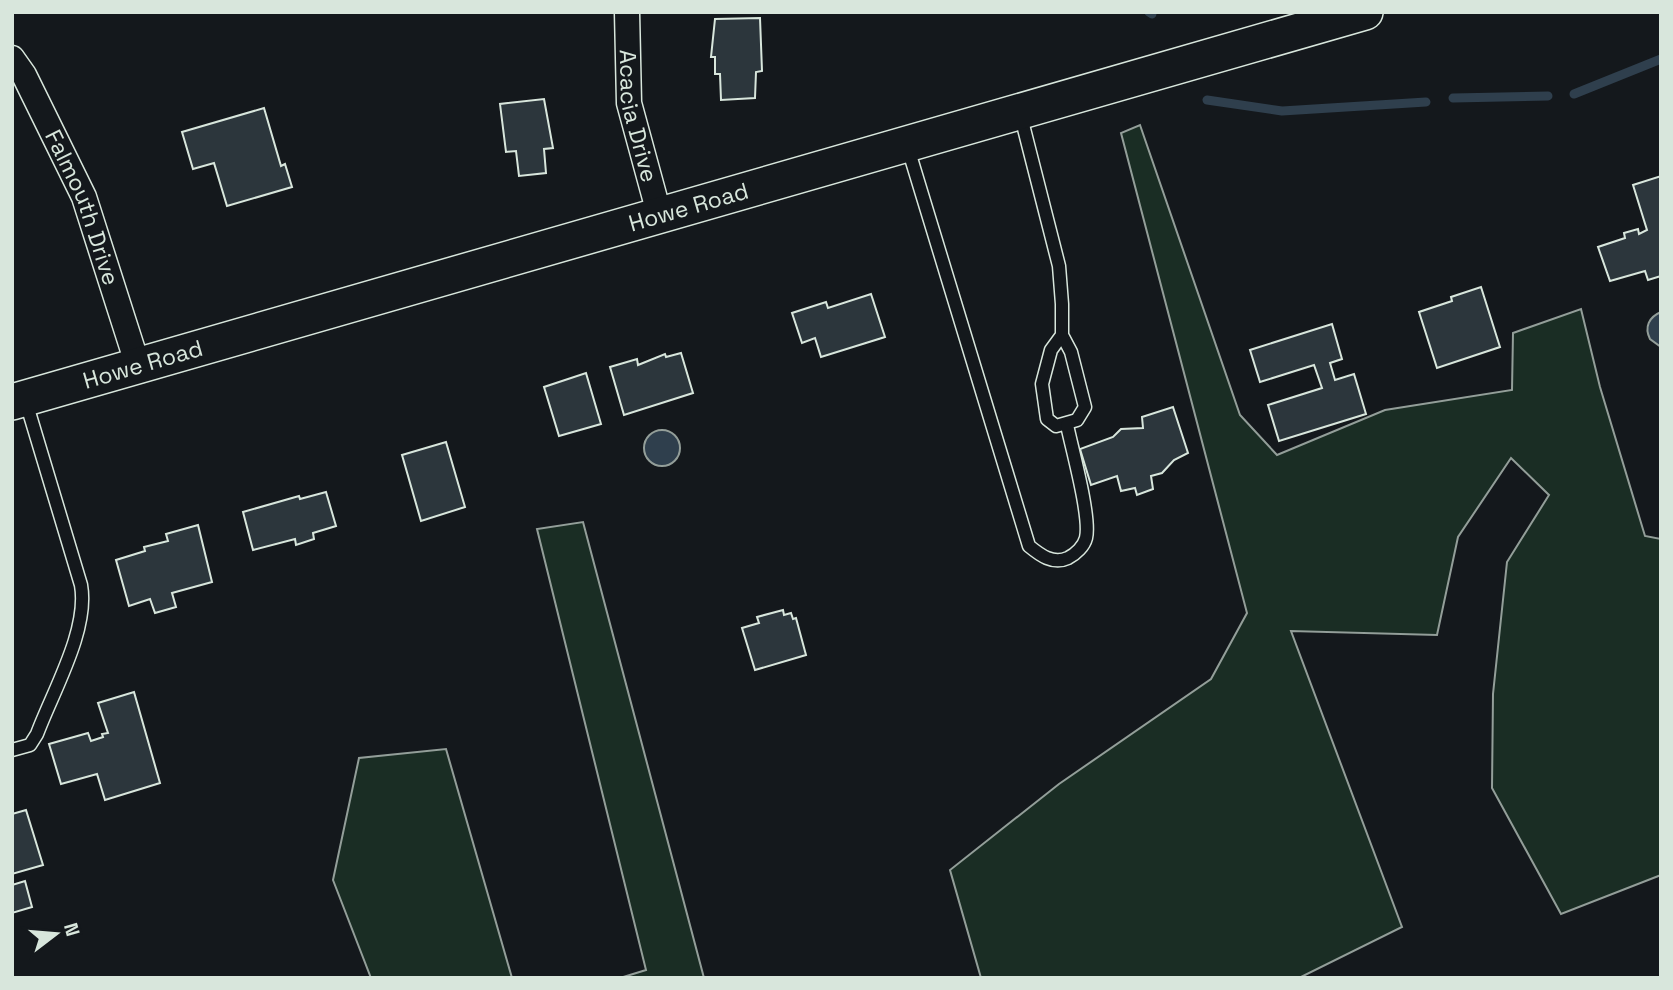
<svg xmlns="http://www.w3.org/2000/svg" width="1673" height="990" viewBox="0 0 1673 990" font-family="'Space Grotesk',sans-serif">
  <rect width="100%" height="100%" fill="#14181c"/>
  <g fill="#1a2d24" stroke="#939e99" stroke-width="2">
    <polygon points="1140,125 1240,415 1277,455 1385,410 1512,390 1513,333 1581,309 1600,387 1645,536 1661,539 1661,875 1561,914 1492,788 1493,694 1507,562 1549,495 1511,458 1458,537 1437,635 1291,631 1402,927 1299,978 981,978 950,870 1059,784 1211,679 1247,613 1121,133"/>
    <polygon points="583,522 704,978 620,978 646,970 537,529"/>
    <polygon points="446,749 512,978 371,978 333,880 359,758"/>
  </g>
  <g fill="#2f3f4d" stroke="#939e99" stroke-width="2">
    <path d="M1661,312V347L1650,339C1644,327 1649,317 1661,312Z"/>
    <circle cx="662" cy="448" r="18"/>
  </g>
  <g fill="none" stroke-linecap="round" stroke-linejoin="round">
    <g stroke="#2f3f4d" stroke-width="9">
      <polyline points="1149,12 1152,14"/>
      <polyline points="1574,94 1661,59"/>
      <polyline points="1453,98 1548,96"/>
      <polyline points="1207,100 1282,111 1426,102"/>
    </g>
  </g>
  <g fill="#2c363c" stroke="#d8e6dc" stroke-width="2">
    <polygon points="760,18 762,71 756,72 755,98 721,100 720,74 715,74 715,57 711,57 715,19"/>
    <polygon points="544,99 553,148 544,149 546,173 519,176 516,151 506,152 500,104"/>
    <polygon points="264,108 281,166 285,164 292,187 227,206 214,163 193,169 182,132"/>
    <polygon points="1661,176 1661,276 1648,280 1645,271 1610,281 1598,247 1625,238 1624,233 1638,229 1639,234 1647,230 1633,185"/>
    <polygon points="1481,287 1500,347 1437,368 1419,312 1452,301 1451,297"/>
    <polygon points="871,294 885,337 821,357 815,338 802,343 792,313 826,302 828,308"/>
    <polygon points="1332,324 1342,359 1330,363 1335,380 1354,374 1366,414 1279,441 1268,405 1322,388 1314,365 1260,382 1250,350"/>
    <polygon points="681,353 693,393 624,415 610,367 637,359 638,365 665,354 666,357"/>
    <polygon points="586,373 601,424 559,436 544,387"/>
    <polygon points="1173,407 1188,453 1174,460 1162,473 1151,476 1153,489 1137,495 1135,488 1121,491 1117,476 1091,485 1080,449 1113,437 1121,429 1143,428 1142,417"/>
    <polygon points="446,442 465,507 421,521 402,455"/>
    <polygon points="326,492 336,526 313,533 314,539 296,545 295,539 253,550 243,512 299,496 300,499"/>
    <polygon points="198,525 212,582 172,593 176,607 155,613 150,599 129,606 116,560 145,551 144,547 168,541 166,534"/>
    <polygon points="783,610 784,615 791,613 793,619 796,618 806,655 755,670 742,628 759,623 757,617"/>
    <polygon points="134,692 160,783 105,800 97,774 61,784 49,744 88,733 91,741 103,737 102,734 108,733 98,703"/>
    <polygon points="26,810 43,865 12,874 12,814"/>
    <polygon points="25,881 32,907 12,913 12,885"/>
  </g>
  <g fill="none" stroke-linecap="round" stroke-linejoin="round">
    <defs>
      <g id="lane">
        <polyline points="1020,113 1059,266 1062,304 1062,335 1051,350 1042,384 1047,419 1056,426 1077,420 1085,407 1071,352 1062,335"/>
        <path d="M907,145L1029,546C1040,555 1053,565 1068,558C1076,554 1084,546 1086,538C1091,517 1072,449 1067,425"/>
        <path d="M12,750L30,745L37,734C53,691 89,630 81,585L26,402"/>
      </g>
      <g id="street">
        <path id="s1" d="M627,12L629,103L660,217"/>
        <path id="s2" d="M12,58L24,75L84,197L138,366"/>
      </g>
      <g id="secondary">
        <path id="s3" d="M12,402L1365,12"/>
      </g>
    </defs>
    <use href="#lane" stroke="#d8e6dc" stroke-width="15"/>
    <use href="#street" stroke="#d8e6dc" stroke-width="27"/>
    <use href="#secondary" stroke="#d8e6dc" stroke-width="38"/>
    <use href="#lane" stroke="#14181c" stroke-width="12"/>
    <use href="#street" stroke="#14181c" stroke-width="24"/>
    <use href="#secondary" stroke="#14181c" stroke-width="35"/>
  </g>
  <g text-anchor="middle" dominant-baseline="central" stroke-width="5" stroke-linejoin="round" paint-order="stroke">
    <g font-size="23" fill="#d8e6dc" stroke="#14181c">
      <text stroke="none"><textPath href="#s1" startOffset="105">Acacia Drive</textPath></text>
      <text stroke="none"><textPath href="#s2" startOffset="166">Falmouth Drive</textPath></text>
      <text stroke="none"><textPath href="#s3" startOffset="704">Howe Road</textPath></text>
      <text stroke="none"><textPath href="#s3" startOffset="136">Howe Road</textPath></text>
    </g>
  </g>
  <rect width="1673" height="990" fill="none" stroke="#d8e6dc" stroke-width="28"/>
  <g transform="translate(56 934) rotate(74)" stroke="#14181c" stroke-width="5" paint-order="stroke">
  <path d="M0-5L12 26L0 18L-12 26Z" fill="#d8e6dc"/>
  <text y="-10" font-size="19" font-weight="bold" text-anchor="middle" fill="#d8e6dc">N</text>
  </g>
</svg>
